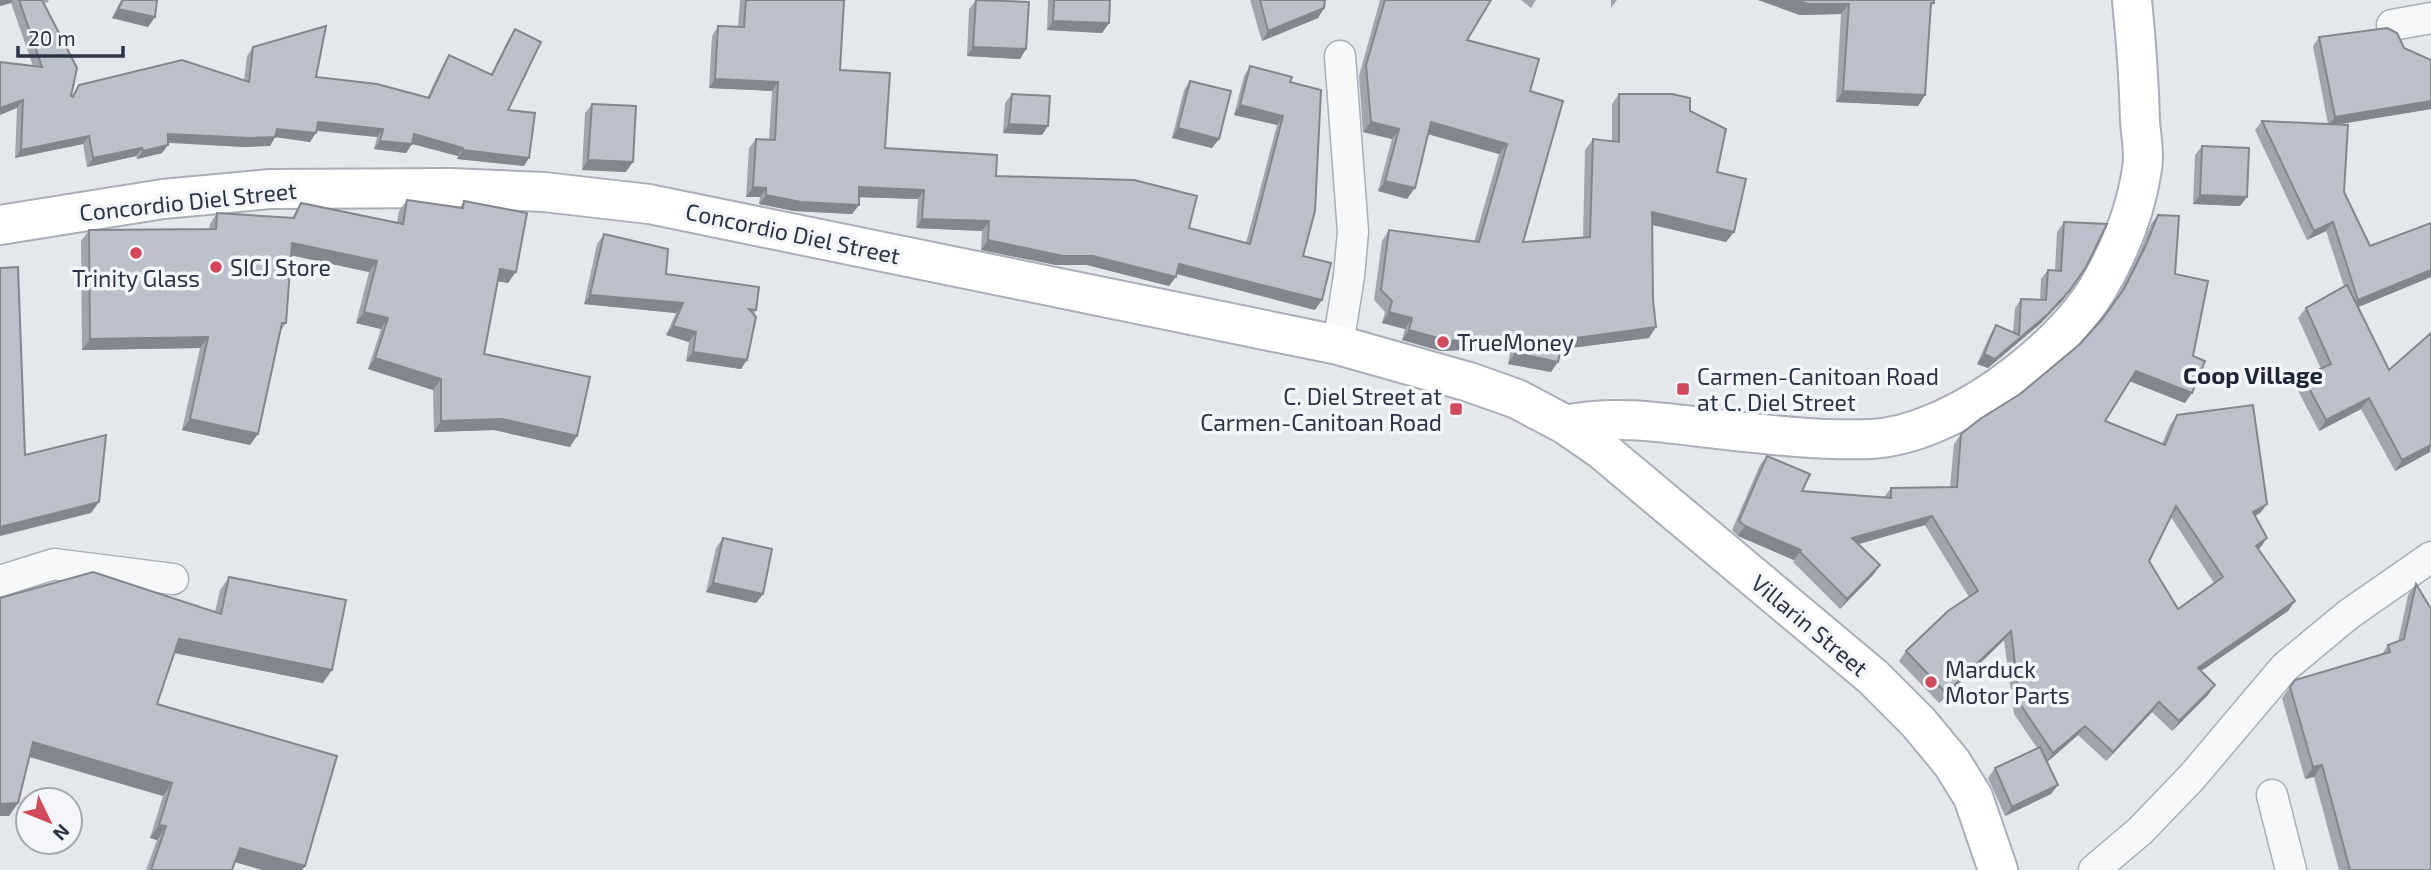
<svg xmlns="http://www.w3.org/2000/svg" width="2431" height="870" viewBox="0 0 2431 870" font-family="'Exo 2',sans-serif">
  <rect width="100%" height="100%" fill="#e4e7ec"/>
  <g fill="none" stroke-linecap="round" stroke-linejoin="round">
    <defs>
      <g id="minor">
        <polyline points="2392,25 2431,18"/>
        <polyline points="1338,345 1349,276 1353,232 1340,56"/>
        <polyline points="0,581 54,564 173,579"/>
        <polyline points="2272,795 2291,870"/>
        <polyline points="2094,870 2140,831 2192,777 2285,667 2349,614 2431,557"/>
      </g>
      <g id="secondary">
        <polyline points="0,225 163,199 270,189 449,188 544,192 649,204 1338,345 1469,382 1517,399 1566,425 1602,450 1873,677 1918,722 1952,763 1973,797 1998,870"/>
        <path d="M1566,425C1613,415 1660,422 1708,428C1762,434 1817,441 1871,439C1951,435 2058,354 2098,288C2119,252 2136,210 2142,169C2145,154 2141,137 2140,121C2139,81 2136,40 2132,0"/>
      </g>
    </defs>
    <use href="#minor" stroke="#a9aeb7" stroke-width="33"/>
    <use href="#secondary" stroke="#a9aeb7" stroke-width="42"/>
    <use href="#minor" stroke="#f7f8fa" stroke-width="30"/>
    <use href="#secondary" stroke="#fff" stroke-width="38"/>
  </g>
  <g fill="#a1a5ae" fill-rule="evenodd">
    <polygon points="0,0 49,0 47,3 43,2 72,96 79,85 244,80 247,56 253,47 316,77 427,98 444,63 449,55 491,74 509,38 515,29 508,110 524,166 457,159 458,156 412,144 406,153 374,149 377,137 316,131 310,142 275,137 270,146 244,147 168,143 162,153 137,159 136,156 87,167 83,144 15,158 17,108 33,66 11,3 0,6"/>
    <polygon points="121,0 157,0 155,17 148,27 112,18"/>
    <polygon points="740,0 844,0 840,70 885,148 996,176 1246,243 1277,125 1234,115 1244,76 1250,66 1290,82 1303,256 1315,310 1177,274 1169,286 1087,265 1056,265 981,250 982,231 916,228 918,199 859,197 859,205 852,214 794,211 759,204 760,197 746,197 749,148 756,139 769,140 772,91 709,88 712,36 718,26 738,27"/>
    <polygon points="976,0 1026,49 1020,59 967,56 969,9"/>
    <polygon points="1048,0 1110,0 1109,23 1102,33 1047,30"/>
    <polygon points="1250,0 1325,0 1324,8 1318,18 1262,41"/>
    <polygon points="1380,0 1491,0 1467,40 1530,91 1523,242 1583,238 1585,150 1593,139 1612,141 1612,104 1619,94 1690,111 1717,172 1734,232 1726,242 1652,225 1649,338 1561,349 1551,372 1508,364 1511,348 1441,351 1402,340 1405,329 1382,323 1385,312 1374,300 1382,241 1389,230 1474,242 1499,154 1428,134 1407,199 1378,191 1392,139 1363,132 1359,76"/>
    <polygon points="1521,0 1536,0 1531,8"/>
    <polygon points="1611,0 1617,0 1611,8"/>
    <polygon points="1758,0 1934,0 1934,3 1930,8 1925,95 1918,106 1836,102 1841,14 1800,15"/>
    <polygon points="2319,37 2404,48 2431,60 2431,109 2340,124 2344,192 2370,246 2431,223 2431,277 2358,307 2430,452 2395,471 2361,409 2319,431 2296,387 2303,377 2321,369 2298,318 2306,308 2344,286 2326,231 2307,240 2255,130 2262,121 2328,124 2313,46"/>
    <polygon points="1190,81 1219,139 1212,148 1172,138 1184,90"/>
    <polygon points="1012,94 1042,135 1003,133 1005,103"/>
    <polygon points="592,104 626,172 582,170 585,113"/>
    <polygon points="2202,146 2240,206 2193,204 2195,155"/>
    <polygon points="407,200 460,207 464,201 508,283 497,281 484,354 570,447 494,430 434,432 433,390 368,369 381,329 356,323 369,272 291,255 286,323 280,332 250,445 182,430 200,348 82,350 81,241 89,230 209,229 210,224 217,213 292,218 301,203 397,223 399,211"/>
    <path d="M2158,215L2175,274L2185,403L2130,381L2105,421L2162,444L2170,425L2177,415L2267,504L2260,513L2255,516L2260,548L2258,549L2295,601L2288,611L2201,671L2208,695L2172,731L2152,712L2106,761L2078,735L2047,762L2051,794L2005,816L1988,778L1995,768L2037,748L2014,714L2004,640L1939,703L1899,661L1906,651L1969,597L1925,525L1858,544L1880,565L1873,575L1840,609L1793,562L1794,560L1738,536L1732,530L1760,465L1767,456L1802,491L1884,497L1891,488L1950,487L1954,444L1961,434L2020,394L2080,344L2103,318L2117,298L2139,254L2151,224ZM2171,517L2214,583L2178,609L2149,561Z"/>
    <polygon points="2064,222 2086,267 2063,300 2041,323 1988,368 1977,364 1990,335 1996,325 2013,332 2015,308 2021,299 2040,299 2041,279 2048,270 2055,270 2057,232"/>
    <polygon points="604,234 666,274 756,310 754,314 741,369 686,361 689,342 666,335 676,313 584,304 597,244"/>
    <polygon points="723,538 763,594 756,603 706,592 716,548"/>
    <polygon points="229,577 323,683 174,653 157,704 235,862 232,870 146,870 157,840 150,838 163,796 29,757 18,803 9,816 0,816 0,598 215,612 220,590"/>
    <polygon points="2416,584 2431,870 2339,870 2314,777 2305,779 2282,698 2290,687 2382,654 2388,645 2398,642 2408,595"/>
  </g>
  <g fill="#83868d">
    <polygon points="0,0 13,0 11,3 0,6"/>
    <polygon points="1758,0 1796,0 1849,4 1841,14 1800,15"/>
    <polygon points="1324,8 1318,18 1262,41 1268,31"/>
    <polygon points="118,9 155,17 148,27 112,18"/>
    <polygon points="1053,21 1109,23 1102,33 1047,30"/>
    <polygon points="973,47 1026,49 1020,59 967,56"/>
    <polygon points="715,79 778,82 772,91 709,88"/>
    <polygon points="1843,91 1925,95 1918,106 1836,102"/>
    <polygon points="23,100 17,108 0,115 0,108"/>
    <polygon points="2431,101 2431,109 2328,126 2335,117"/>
    <polygon points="1240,105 1283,116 1277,125 1234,115"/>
    <polygon points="318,122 383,129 377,137 312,130"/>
    <polygon points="1371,122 1399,129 1392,139 1363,132"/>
    <polygon points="1431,122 1507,144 1499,154 1424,133"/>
    <polygon points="1009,124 1048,126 1042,135 1003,133"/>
    <polygon points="1178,128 1219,139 1212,148 1172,138"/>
    <polygon points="277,129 316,133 310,142 275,137 270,146 244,147 162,142 168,134"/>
    <polygon points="414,134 463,148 458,156 409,143"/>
    <polygon points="89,136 83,144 15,158 21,150"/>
    <polygon points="380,141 412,144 406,153 374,149"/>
    <polygon points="168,145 162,153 137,159 143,151"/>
    <polygon points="142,148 136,156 87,167 93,158"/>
    <polygon points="463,150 529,158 524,166 457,159"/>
    <polygon points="588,160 633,162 626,172 582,170"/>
    <polygon points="1385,181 1415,188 1407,199 1378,191"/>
    <polygon points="753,187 766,188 760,197 746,197"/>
    <polygon points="859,187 924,190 918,199 853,197"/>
    <polygon points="766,195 859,205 852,214 794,211 759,204"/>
    <polygon points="2200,195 2247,197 2240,206 2193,204"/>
    <polygon points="1652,212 1734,232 1726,242 1645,223"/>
    <polygon points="922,219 989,221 982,231 916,228"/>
    <polygon points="2333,222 2326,231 2307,240 2314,231"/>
    <polygon points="988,240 1093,256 1176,277 1169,286 1087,265 1056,265 981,250"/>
    <polygon points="292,243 377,261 369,272 285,254"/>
    <polygon points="1179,264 1322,300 1315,310 1173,273"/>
    <polygon points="500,269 516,272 508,283 492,280"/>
    <polygon points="2431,270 2431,277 2351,310 2358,300"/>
    <polygon points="2070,290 2063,300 2041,323 1988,368 1977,364 1984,354 1995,359"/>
    <polygon points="590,295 683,303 676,313 584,304"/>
    <polygon points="364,312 388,318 381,329 356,323"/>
    <polygon points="1389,312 1412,318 1405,329 1382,323"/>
    <polygon points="673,326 696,332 689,342 666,335"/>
    <polygon points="1656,327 1649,338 1555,350 1563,340"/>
    <polygon points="1409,330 1518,337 1511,348 1441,351 1402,340"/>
    <polygon points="208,337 200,348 82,350 90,339"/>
    <polygon points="693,352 747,360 741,369 686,361"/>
    <polygon points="1515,353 1558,362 1551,372 1508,364"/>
    <polygon points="375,358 441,379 433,390 368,369"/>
    <polygon points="2136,371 2192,393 2185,403 2129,381"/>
    <polygon points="2369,398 2361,409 2319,431 2326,420"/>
    <polygon points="190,419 258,434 250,445 182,430"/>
    <polygon points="502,419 577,436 570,447 494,430 434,432 441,421"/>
    <polygon points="2431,445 2430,452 2395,471 2402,460"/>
    <polygon points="99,502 91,513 0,536 0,527"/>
    <polygon points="2267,504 2260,513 2246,521 2253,512"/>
    <polygon points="1932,516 1925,525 1845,548 1852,538"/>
    <polygon points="1745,526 1801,550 1794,560 1738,536"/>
    <polygon points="2267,538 2260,548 2249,556 2256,546"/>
    <polygon points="1880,565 1873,575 1840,609 1847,599"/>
    <polygon points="713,583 763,594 756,603 706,592"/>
    <polygon points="2295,601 2288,611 2191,678 2198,668"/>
    <polygon points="2011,631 2004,640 1939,703 1946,693"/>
    <polygon points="179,639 332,670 323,683 170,652"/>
    <polygon points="2215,685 2208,695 2172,731 2179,721"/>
    <polygon points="2159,702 2152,712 2106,761 2113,752"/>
    <polygon points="2085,726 2078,735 2046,763 2053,753"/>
    <polygon points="33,742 172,783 163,796 24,755"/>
    <polygon points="2322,765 2314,777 2305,779 2313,767"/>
    <polygon points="2058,785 2051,794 2005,816 2012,807"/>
    <polygon points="18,803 9,816 0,816 0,804"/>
    <polygon points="159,825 166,826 157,840 150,838"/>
    <polygon points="240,848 305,866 302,870 262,870 231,861"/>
  </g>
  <g fill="#bbc0ca" stroke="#83868d" stroke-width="2" fill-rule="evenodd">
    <polygon points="19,0 42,0 77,68 71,96 73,97 79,85 182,60 249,82 253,47 326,26 316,77 377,84 429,98 449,55 492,75 515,29 541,42 508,110 535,113 529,158 463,150 463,148 414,134 412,144 380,141 383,129 318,122 316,133 277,129 275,137 250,138 168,134 168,145 143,151 142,148 93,158 89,136 21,150 23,100 0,108 0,62 42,67"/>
    <polygon points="123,0 157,0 155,17 118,9"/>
    <polygon points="746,0 844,0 840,70 890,73 885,148 997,155 996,176 1134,180 1197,196 1189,228 1250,244 1283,116 1240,105 1250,66 1292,77 1290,82 1321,90 1315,211 1303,256 1331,263 1322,300 1179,264 1176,277 1093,256 1063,256 988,240 989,221 922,219 924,190 859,187 859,205 801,202 766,195 766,188 753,187 756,139 775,140 778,82 715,79 718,26 744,27"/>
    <polygon points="976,0 1029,2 1026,49 973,47"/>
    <polygon points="1054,0 1110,0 1109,23 1053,21"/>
    <polygon points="1260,0 1325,0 1324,8 1268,31"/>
    <polygon points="1385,0 1491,0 1467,40 1539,59 1530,91 1563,101 1523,242 1590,237 1593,139 1619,142 1619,94 1672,94 1690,98 1690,111 1726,129 1717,172 1746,179 1734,232 1652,212 1653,300 1656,327 1563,340 1558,362 1515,353 1518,337 1449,341 1409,330 1412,318 1389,312 1392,301 1381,290 1389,230 1479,242 1507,144 1431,122 1415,188 1385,181 1399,129 1371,122 1366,65"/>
    <polygon points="1796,0 1934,0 1934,3 1931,3 1925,95 1843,91 1849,4 1808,4"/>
    <polygon points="2387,28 2397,33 2404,48 2431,60 2431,101 2335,117 2319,37"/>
    <polygon points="1190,81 1231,91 1219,139 1178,128"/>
    <polygon points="1012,94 1050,96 1048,126 1009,124"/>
    <polygon points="592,104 636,106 633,162 588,160"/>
    <polygon points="2262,121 2348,125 2344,192 2370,246 2431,223 2431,270 2358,300 2333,222 2314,231"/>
    <polygon points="2202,146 2249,148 2247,197 2200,195"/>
    <polygon points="407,200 463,208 464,201 527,213 516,272 500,269 484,354 590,377 577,436 502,419 441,421 441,379 375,358 388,318 364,312 377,261 292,243 286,323 282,323 258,434 190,419 208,337 90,339 89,230 216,229 217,213 294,218 301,203 403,224"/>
    <path d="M2158,215L2179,216L2175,274L2208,281L2193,356L2205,361L2192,393L2136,371L2105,421L2165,445L2177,415L2253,405L2267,504L2253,512L2267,538L2256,546L2295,601L2198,668L2215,685L2179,721L2159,702L2113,752L2085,726L2053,753L2020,704L2011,631L1946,693L1906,651L1948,611L1978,591L1932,516L1852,538L1880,565L1847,599L1800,552L1801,550L1745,526L1739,521L1767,456L1810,474L1802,491L1891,498V488L1957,487L1961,434L1980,419L2020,394L2080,344L2103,318L2124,289L2146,245ZM2176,506L2223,577L2178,609L2149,561Z"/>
    <polygon points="2064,222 2107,224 2086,267 2070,290 2048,314 1995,359 1984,354 1996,325 2019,335 2021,299 2046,300 2048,270 2061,271"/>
    <polygon points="604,234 668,249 666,274 759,287 756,310 749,309 756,317 747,360 693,352 696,332 673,326 683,303 590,295"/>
    <polygon points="18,267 25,455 106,435 99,502 0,527 0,268"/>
    <polygon points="2347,285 2389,370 2431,333 2431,445 2402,460 2369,398 2326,420 2303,377 2331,364 2306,308"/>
    <polygon points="723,538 772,549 763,594 713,583"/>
    <polygon points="93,572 221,614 229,577 346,600 332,670 179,639 157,704 337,756 305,866 240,848 232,870 151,870 166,826 159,825 172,783 33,742 18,803 0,804 0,598"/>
    <polygon points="2416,584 2431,609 2431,870 2350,870 2322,765 2313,767 2290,687 2295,680 2390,652 2388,645 2404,639"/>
    <polygon points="2040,747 2058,785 2012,807 1995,768"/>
  </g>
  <g fill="#d1495b" stroke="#f4f6f9" stroke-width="2.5">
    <circle cx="136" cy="253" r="7"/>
    <circle cx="216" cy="267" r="7"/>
    <circle cx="1443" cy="342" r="7"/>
    <rect x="1676" y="382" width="14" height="14" rx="3.5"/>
    <rect x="1449" y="402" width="14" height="14" rx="3.5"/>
    <circle cx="1931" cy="682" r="7"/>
  </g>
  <g text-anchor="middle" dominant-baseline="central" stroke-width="7" stroke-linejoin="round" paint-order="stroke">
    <g font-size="23" fill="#2b3445" stroke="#f4f6f9">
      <text transform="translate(188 201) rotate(-6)">Concordio Diel Street</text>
      <text transform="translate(793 233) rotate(12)">Concordio Diel Street</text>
      <text transform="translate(1810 625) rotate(40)">Villarin Street</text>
    </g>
    <g font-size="23" fill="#2b3445" stroke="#f4f6f9" text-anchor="start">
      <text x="230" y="267">SICJ Store</text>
      <text x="136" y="278" text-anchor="middle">Trinity Glass</text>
      <text x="1457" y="342">TrueMoney</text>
      <text x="1697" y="376">Carmen-Canitoan Road<tspan x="1697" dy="26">at C. Diel Street</tspan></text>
      <text x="1442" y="396" text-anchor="end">C. Diel Street at<tspan x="1442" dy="26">Carmen-Canitoan Road</tspan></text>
      <text x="1945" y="669">Marduck<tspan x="1945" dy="26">Motor Parts</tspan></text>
    </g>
    <g font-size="24" font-weight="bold" fill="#1d2536" stroke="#f4f6f9">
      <text x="2253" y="374">Coop Village</text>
    </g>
  </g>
  <g transform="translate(49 821) rotate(133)"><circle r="33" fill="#f4f6f9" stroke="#a4a8b1" stroke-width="2"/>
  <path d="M0-5L12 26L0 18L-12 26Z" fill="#d1495b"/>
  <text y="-10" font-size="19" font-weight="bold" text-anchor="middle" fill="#2b3445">N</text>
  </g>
  <path d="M18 46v10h105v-10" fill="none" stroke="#2b3445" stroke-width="3.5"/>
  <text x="28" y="46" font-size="21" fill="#2b3445" stroke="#f4f6f9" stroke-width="5" paint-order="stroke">20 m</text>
</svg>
